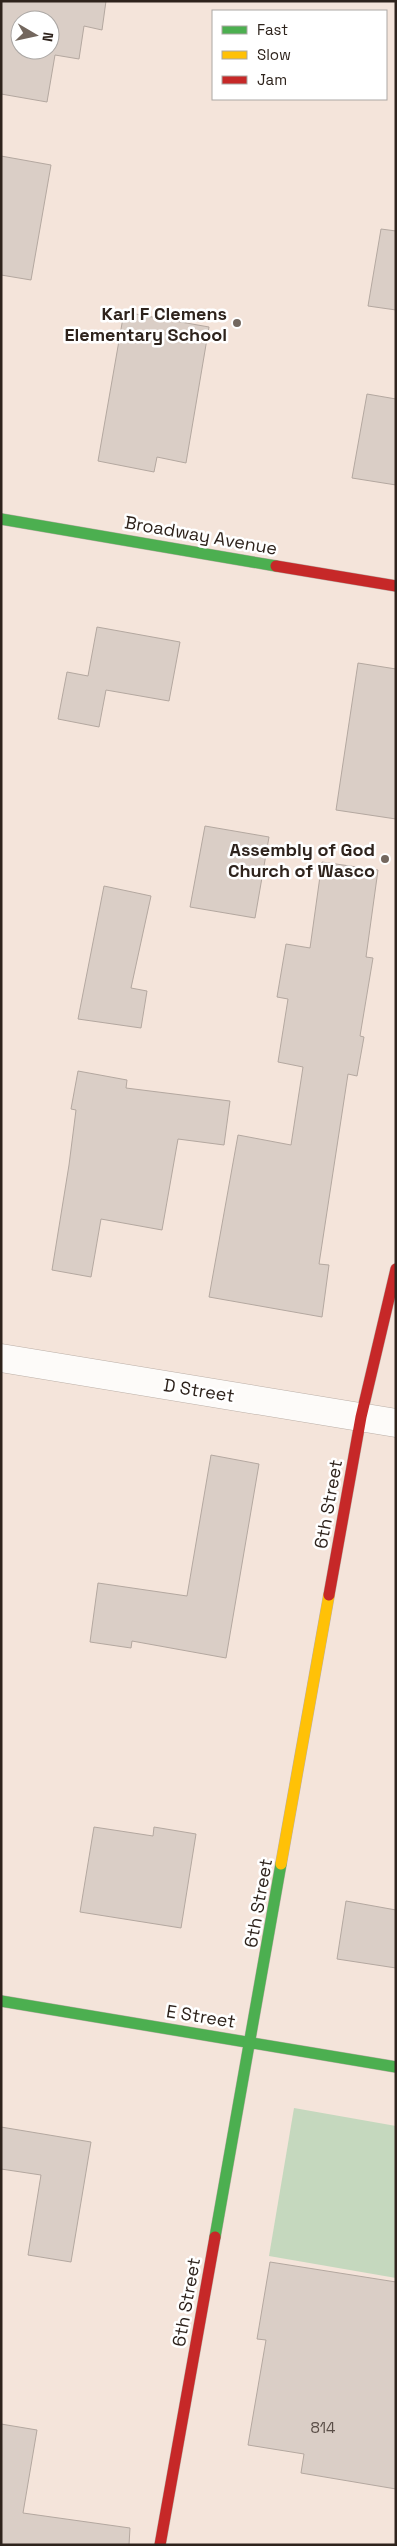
<svg xmlns="http://www.w3.org/2000/svg" width="397" height="2546" viewBox="0 0 397 2546" font-family="'Space Grotesk',sans-serif">
  <rect width="100%" height="100%" fill="#f4e4da"/>
  <polygon fill="#c5d8be" points="294,2108 396,2126 396,2278 269,2256"/>
  <g fill="#dacec6" stroke="#b4a8a0" fill-rule="evenodd">
    <path d="M1,1H106L102,30L84,26L79,59L55,55L47,102L1,94ZM20,20H50V50H20Z"/>
    <polygon points="1,156 51,165 31,280 1,275"/>
    <polygon points="381,229 396,231 396,310 368,306"/>
    <polygon points="124,312 209,327 186,463 157,457 154,472 98,461"/>
    <polygon points="367,394 396,399 396,485 352,478"/>
    <polygon points="97,627 180,642 169,701 106,690 99,727 58,719 67,672 88,676"/>
    <polygon points="358,663 396,669 396,819 336,810"/>
    <polygon points="205,826 269,837 255,918 190,907"/>
    <polygon points="322,862 378,870 366,957 373,958 360,1036 364,1037 357,1076 348,1074 319,1264 329,1265 322,1317 209,1297 238,1135 291,1145 303,1067 278,1062 288,999 277,997 286,944 310,948"/>
    <polygon points="104,886 151,896 131,988 147,991 141,1028 78,1019"/>
    <polygon points="78,1071 127,1080 126,1088 230,1101 224,1145 178,1139 162,1230 101,1219 91,1277 52,1270 69,1165 76,1110 71,1109"/>
    <polygon points="211,1455 259,1464 226,1658 132,1641 131,1648 90,1642 98,1583 187,1596"/>
    <polygon points="94,1827 153,1836 154,1827 196,1834 181,1928 80,1912"/>
    <polygon points="346,1901 396,1910 396,1968 337,1959"/>
    <polygon points="1,2127 91,2142 71,2262 28,2255 41,2175 1,2169"/>
    <polygon points="270,2262 396,2282 396,2489 301,2473 304,2454 248,2445 266,2340 257,2339"/>
    <polygon points="1,2424 37,2430 23,2513 130,2528 129,2545 1,2545"/>
  </g>
  <g fill="none" stroke-linecap="round" stroke-linejoin="round">
    <defs>
      <polyline id="street" points="1,1358 396,1423"/>
      <g id="fast">
        <polyline points="1,519 276,566"/>
        <polyline points="1,2001 396,2067"/>
        <polyline points="215,2237 281,1864"/>
      </g>
      <polyline id="slow" points="281,1864 329,1595"/>
      <g id="jam">
        <polyline points="276,566 396,586"/>
        <polyline points="329,1595 361,1417 396,1269"/>
        <polyline points="160,2545 215,2237"/>
      </g>
    </defs>
    <use href="#street" stroke="#bbafa7" stroke-width="29"/>
    <use href="#fast" stroke="#bbafa7" stroke-width="12"/>
    <use href="#slow" stroke="#bbafa7" stroke-width="12"/>
    <use href="#jam" stroke="#bbafa7" stroke-width="12"/>
    <use href="#street" stroke="#fdfbf9" stroke-width="28"/>
    <use href="#fast" stroke="#4caf50" stroke-width="11"/>
    <use href="#slow" stroke="#ffc107" stroke-width="11"/>
    <use href="#jam" stroke="#c62828" stroke-width="11"/>
  </g>
  <g fill="#73675e" stroke="#fff" stroke-width="2">
    <circle cx="237" cy="323" r="5"/>
    <circle cx="385" cy="859" r="5"/>
  </g>
  <g text-anchor="middle" dominant-baseline="central" stroke-width="5" stroke-linejoin="round" paint-order="stroke">
    <g font-size="15" fill="#5a4e47">
      <text x="323" y="2427">814</text>
    </g>
    <g font-size="18" font-weight="bold" fill="#2e231c" stroke="#fff" text-anchor="end">
      <text x="227" y="313">Karl F Clemens<tspan x="227" dy="21">Elementary School</tspan></text>
      <text x="375" y="849">Assembly of God<tspan x="375" dy="21">Church of Wasco</tspan></text>
    </g>
    <g font-size="18" fill="#2e231c" stroke="#fff">
      <text transform="translate(201 535) rotate(10)">Broadway Avenue</text>
      <text transform="translate(199 1390) rotate(9)">D Street</text>
      <text transform="translate(328 1504) rotate(-80)">6th Street</text>
      <text transform="translate(258 1903) rotate(-80)">6th Street</text>
      <text transform="translate(201 2016) rotate(9)">E Street</text>
      <text transform="translate(186 2302) rotate(-80)">6th Street</text>
    </g>
  </g>
  <rect width="397" height="2546" fill="none" stroke="#2e231c" stroke-width="5"/>
  <rect x="212" y="10" width="175" height="90" fill="#ffffff" stroke="#aba7a4"/>
  <rect x="222" y="26" width="25" height="8" fill="#4caf50" stroke="#aba7a4"/>
  <text x="257" y="35" font-size="15" fill="#2e231c">Fast</text>
  <rect x="222" y="51" width="25" height="8" fill="#ffc107" stroke="#aba7a4"/>
  <text x="257" y="60" font-size="15" fill="#2e231c">Slow</text>
  <rect x="222" y="76" width="25" height="8" fill="#c62828" stroke="#aba7a4"/>
  <text x="257" y="85" font-size="15" fill="#2e231c">Jam</text>
  <g transform="translate(35 35) rotate(99)"><circle r="24" fill="#ffffff" stroke="#aba7a4"/>
  <path d="M0-4L9 19L0 12L-9 19Z" fill="#73675e"/>
  <text y="-8" font-size="14" font-weight="bold" text-anchor="middle" fill="#2e231c">N</text>
  </g>
</svg>
